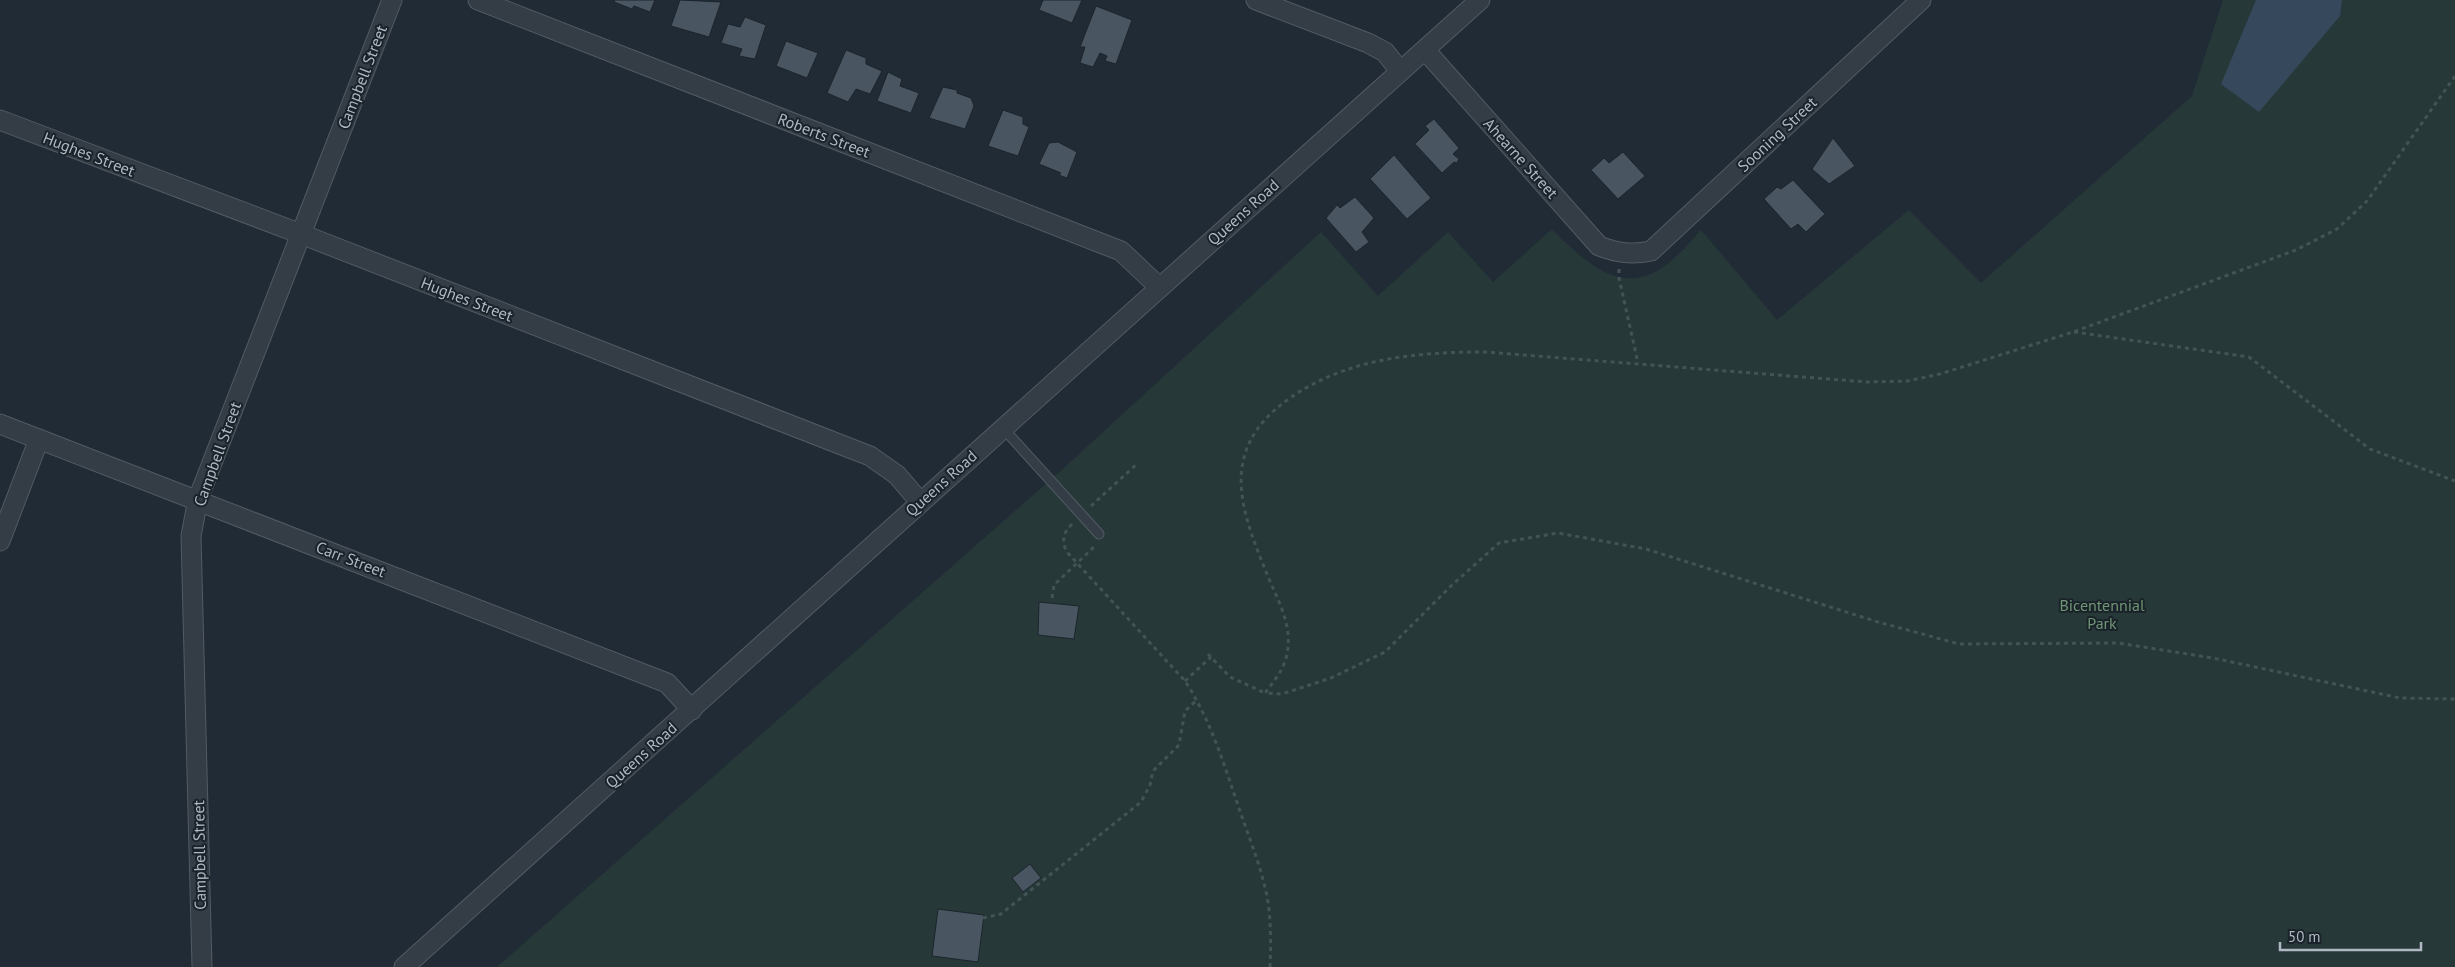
<svg xmlns="http://www.w3.org/2000/svg" width="2455" height="967" viewBox="0 0 2455 967" font-family="'PT Sans',sans-serif">
  <rect width="100%" height="100%" fill="#212b35"/>
  <path fill="#263938" d="M2223,0H2455V967H497L1065,467L1321,232L1378,296L1448,232L1493,282L1552,229C1585,262 1624,302 1671,261C1682,252 1691,241 1701,230L1777,320L1909,210L1981,283L2192,96Z"/>
  <polygon fill="#36485b" points="2256,0 2342,0 2340,16 2259,112 2221,84"/>
  <g fill="#495561" stroke="#1c242c">
    <polygon points="615,0 655,0 650,12 634,6 632,9 614,2"/>
    <polygon points="680,0 721,2 709,37 671,26"/>
    <polygon points="1043,0 1082,0 1072,23 1039,10"/>
    <polygon points="1096,6 1132,20 1116,64 1105,61 1107,56 1100,53 1093,67 1080,63 1085,47 1080,47"/>
    <polygon points="745,17 766,25 755,59 739,56 742,49 721,43 728,24 740,27"/>
    <polygon points="786,41 818,53 807,78 776,66"/>
    <polygon points="846,50 866,58 866,64 882,71 870,94 856,89 848,102 827,93"/>
    <polygon points="888,72 902,79 900,86 919,93 911,113 877,101"/>
    <polygon points="943,87 957,90 957,93 971,98 974,106 965,129 929,118"/>
    <polygon points="1003,110 1023,117 1023,124 1029,127 1018,156 988,146"/>
    <polygon points="1434,119 1459,148 1453,154 1459,159 1457,163 1454,162 1442,173 1415,144 1429,130 1425,126"/>
    <polygon points="1833,138 1855,166 1829,184 1812,169"/>
    <polygon points="1058,142 1077,152 1067,178 1059,175 1061,173 1039,164 1049,143"/>
    <polygon points="1623,152 1645,176 1618,199 1591,170 1604,158 1609,163"/>
    <polygon points="1394,155 1431,198 1407,219 1370,179"/>
    <polygon points="1793,180 1825,214 1806,232 1798,224 1791,229 1764,199 1777,187 1781,189"/>
    <polygon points="1355,197 1374,218 1362,232 1369,242 1356,252 1326,218 1337,205 1340,208"/>
    <polygon points="1039,602 1079,606 1074,639 1038,635"/>
    <polygon points="1030,864 1041,878 1023,892 1012,878"/>
    <polygon points="938,909 984,915 978,962 932,956"/>
  </g>
  <g fill="none" stroke-linecap="round" stroke-linejoin="round">
    <defs>
      <polyline id="service" points="1002,427 1099,534"/>
      <g id="minor">
        <polyline points="478,0 1121,251 1159,287"/>
        <polyline points="1256,0 1368,43 1385,52 1400,71"/>
        <path d="M1425,50L1599,246C1617,253 1632,255 1651,251L1921,0"/>
        <polyline points="0,120 301,234 870,456 897,475 920,502"/>
        <polyline points="0,424 667,683 692,710"/>
        <polyline points="0,541 39,439"/>
        <polyline points="202,967 191,536 198,499 392,0"/>
        <polyline points="404,967 1480,0"/>
      </g>
    </defs>
    <use href="#service" stroke="#525b64" stroke-width="11"/>
    <use href="#minor" stroke="#525b64" stroke-width="21"/>
    <g stroke="#425456" stroke-width="3" stroke-dasharray="4 4" stroke-linecap="butt">
      <path d="M2455,76L2367,201L2337,229L2296,250L2073,332L1940,374L1907,381L1867,382L1485,352C1416,352 1348,358 1290,398C1214,451 1242,514 1272,586C1282,608 1292,629 1287,654C1284,670 1274,681 1265,693L1282,694L1331,678L1385,652L1452,585L1499,543L1558,533L1646,549L1878,622L1959,644L2118,643L2213,658L2400,698L2455,699"/>
      <polyline points="1619,269 1619,278 1638,363"/>
      <polyline points="2074,332 2249,357 2370,449 2455,481"/>
      <polyline points="1091,506 1138,463"/>
      <path d="M1072,524C1063,533 1062,539 1066,551L1185,681C1212,722 1225,768 1241,814C1251,843 1263,872 1268,902C1271,924 1271,945 1270,967"/>
      <polyline points="1052,598 1054,585 1095,546"/>
      <polyline points="1208,654 1230,677 1265,693"/>
      <polyline points="1185,681 1211,657"/>
      <polyline points="983,918 1001,914 1141,802 1150,785 1153,771 1179,745 1185,711 1197,700"/>
    </g>
    <use href="#service" stroke="#343d46" stroke-width="9"/>
    <use href="#minor" stroke="#343d46" stroke-width="19"/>
  </g>
  <g text-anchor="middle" dominant-baseline="central" stroke-width="4" stroke-linejoin="round" paint-order="stroke">
    <g font-size="16" fill="#afb8c3" stroke="#1a222a">
      <text transform="translate(362 77) rotate(-69)">Campbell Street</text>
      <text transform="translate(1777 134) rotate(-43)">Sooning Street</text>
      <text transform="translate(824 135) rotate(21)">Roberts Street</text>
      <text transform="translate(89 154) rotate(21)">Hughes Street</text>
      <text transform="translate(1521 158) rotate(48)">Ahearne Street</text>
      <text transform="translate(1243 212) rotate(-42)">Queens Road</text>
      <text transform="translate(467 299) rotate(21)">Hughes Street</text>
      <text transform="translate(217 454) rotate(-70)">Campbell Street</text>
      <text transform="translate(941 483) rotate(-42)">Queens Road</text>
      <text transform="translate(351 559) rotate(21)">Carr Street</text>
      <text transform="translate(641 755) rotate(-42)">Queens Road</text>
      <text transform="translate(199 855) rotate(-91)">Campbell Street</text>
    </g>
    <g font-size="16" fill="#709676" stroke="#1a222a">
      <text x="2102" y="605">Bicentennial<tspan x="2102" dy="18">Park</tspan></text>
    </g>
  </g>
  <path d="M2280 942v8h141v-8" fill="none" stroke="#afb8c3" stroke-width="2.5"/>
  <text x="2288" y="942" font-size="15" fill="#afb8c3" stroke="#1a222a" stroke-width="4" paint-order="stroke">50 m</text>
</svg>
